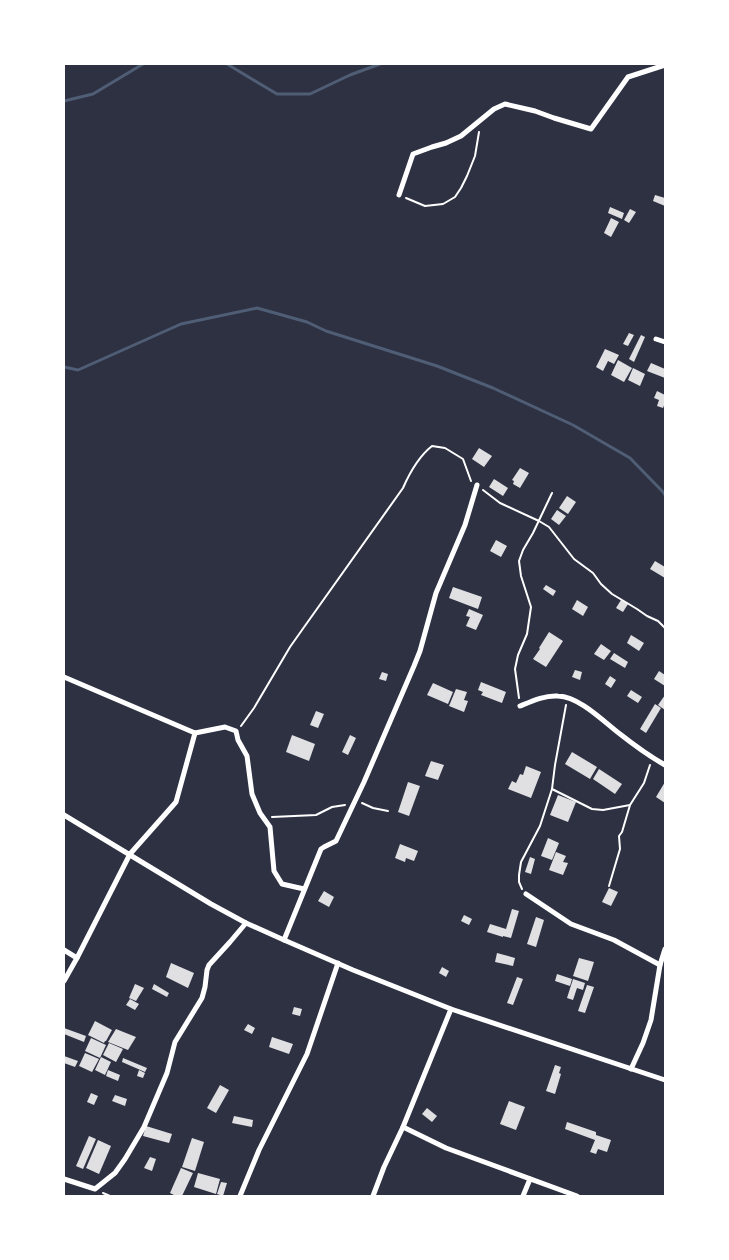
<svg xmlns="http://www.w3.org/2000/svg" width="729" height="1260" viewBox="0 0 729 1260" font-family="'PT Sans Narrow',sans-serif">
  <rect width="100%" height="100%" fill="#2d3142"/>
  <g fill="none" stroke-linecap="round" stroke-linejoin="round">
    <g stroke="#4f5d75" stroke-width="3">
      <polyline points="227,64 277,94 310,94 350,75 380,64"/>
      <polyline points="64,101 93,94 143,64"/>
      <polyline points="64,367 78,370 181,324 257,308 307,322 326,331 437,366 493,388 573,425 630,458 663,492 665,495"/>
    </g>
  </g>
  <g fill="#e0e0e3">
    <polygon points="655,195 665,198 665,206 653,201"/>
    <polygon points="610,207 624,213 622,219 608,213"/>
    <polygon points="630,209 636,212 629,223 624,220"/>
    <polygon points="611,218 619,222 611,237 604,233"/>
    <polygon points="629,333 634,335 628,346 623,344"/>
    <polygon points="641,335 645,337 634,362 629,359"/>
    <polygon points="605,349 619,355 614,364 608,361 603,371 596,367"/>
    <polygon points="618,360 632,368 624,382 611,375"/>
    <polygon points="651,363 665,369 665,378 647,371"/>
    <polygon points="633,368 645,374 640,386 628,380"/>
    <polygon points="657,391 665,395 665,403 663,408 657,406 659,400 654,398"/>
    <polygon points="479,448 492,456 484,467 472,459"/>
    <polygon points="520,468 529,473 520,488 513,484 514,481 512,480"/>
    <polygon points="494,479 508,488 503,496 489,487"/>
    <polygon points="567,496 576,502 568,514 559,508"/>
    <polygon points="557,510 566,516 559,525 551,519"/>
    <polygon points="496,540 507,546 501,557 490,551"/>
    <polygon points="655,561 665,567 665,578 650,569"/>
    <polygon points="546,585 556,591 553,596 543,589"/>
    <polygon points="453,587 482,597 478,609 449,598"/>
    <polygon points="577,600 588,607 583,616 572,609"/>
    <polygon points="621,600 628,604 623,612 616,608"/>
    <polygon points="469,609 483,615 476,630 466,626 470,617 466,616"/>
    <polygon points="549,632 563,641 546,667 533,659 540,649 539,648"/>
    <polygon points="631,635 644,643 639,651 627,643"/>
    <polygon points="601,644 611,651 604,660 594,654"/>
    <polygon points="614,653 628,662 625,668 610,659"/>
    <polygon points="575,670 582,672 580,680 572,677"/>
    <polygon points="659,671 665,675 665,686 654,679"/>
    <polygon points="382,672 388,674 386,681 379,679"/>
    <polygon points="610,676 616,680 611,688 605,684"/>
    <polygon points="481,682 506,692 502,703 481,695 483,692 478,690"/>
    <polygon points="433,683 453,692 448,704 427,695"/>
    <polygon points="456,689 467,692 464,700 468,701 464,712 449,706"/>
    <polygon points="631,690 642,697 638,703 627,696"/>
    <polygon points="665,695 665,710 658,705"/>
    <polygon points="655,704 661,708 646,733 640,729"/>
    <polygon points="316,711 324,714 318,728 310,725"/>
    <polygon points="292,735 315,744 309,761 286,752"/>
    <polygon points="350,735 356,738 348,755 342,752"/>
    <polygon points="572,752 597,767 590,779 565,764"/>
    <polygon points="431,761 444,765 438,780 425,776"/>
    <polygon points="526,766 541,772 531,798 508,789 512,781 516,783 520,774 523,775"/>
    <polygon points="599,769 622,784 615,794 593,779"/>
    <polygon points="408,782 420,786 409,816 398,812"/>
    <polygon points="665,782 665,803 656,797"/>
    <polygon points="558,795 576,802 568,822 550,815"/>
    <polygon points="548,838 559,843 552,860 541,856"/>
    <polygon points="400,844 418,851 414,861 406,858 405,862 395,858"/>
    <polygon points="556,852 566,856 563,862 568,863 563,875 549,870"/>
    <polygon points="530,857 535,859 531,874 525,872"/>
    <polygon points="609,888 618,892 611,906 602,902"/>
    <polygon points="324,891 334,897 329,907 318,901"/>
    <polygon points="512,909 519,911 511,938 503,936 503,937 487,932 490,924 506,929"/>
    <polygon points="464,915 472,919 469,925 461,921"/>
    <polygon points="536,917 544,920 536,947 527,944"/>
    <polygon points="497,953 515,958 513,966 495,962"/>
    <polygon points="579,958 594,962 588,981 573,976"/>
    <polygon points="171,963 194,973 188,988 166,977"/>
    <polygon points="442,967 449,971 446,977 439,973"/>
    <polygon points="557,974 572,979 570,986 555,981"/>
    <polygon points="517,977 523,979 513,1005 507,1003"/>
    <polygon points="573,979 585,983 583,990 577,988 573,1000 567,998"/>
    <polygon points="135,984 144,988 136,1001 129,998"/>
    <polygon points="154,984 169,993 167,997 152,989"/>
    <polygon points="587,985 594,987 585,1013 578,1011"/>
    <polygon points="130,999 139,1004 135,1010 126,1005"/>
    <polygon points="294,1007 302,1009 300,1016 292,1014"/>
    <polygon points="95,1021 112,1030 106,1041 105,1041 104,1043 88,1035"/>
    <polygon points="248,1024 255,1028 252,1034 244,1030"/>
    <polygon points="64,1028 86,1036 84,1042 64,1034"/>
    <polygon points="116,1029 136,1037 128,1050 108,1042"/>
    <polygon points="272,1037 293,1044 289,1054 269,1047"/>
    <polygon points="91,1038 106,1045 100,1058 85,1051"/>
    <polygon points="109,1043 123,1049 116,1062 103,1055"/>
    <polygon points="85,1053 99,1059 92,1072 79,1066"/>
    <polygon points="64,1056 78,1061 75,1067 64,1063"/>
    <polygon points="101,1057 111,1062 105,1075 95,1070"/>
    <polygon points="123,1058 147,1068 145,1072 122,1062"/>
    <polygon points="555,1065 561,1067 559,1073 561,1074 555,1094 546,1091"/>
    <polygon points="108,1070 120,1075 118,1081 106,1076"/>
    <polygon points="139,1070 145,1073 143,1078 137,1076"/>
    <polygon points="220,1085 229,1090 216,1113 207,1108"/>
    <polygon points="91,1093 98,1096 94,1105 87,1102"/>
    <polygon points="115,1095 127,1099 125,1106 112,1101"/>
    <polygon points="509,1101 525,1107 516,1130 500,1124"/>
    <polygon points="427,1108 437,1116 432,1122 422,1114"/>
    <polygon points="234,1116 253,1120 252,1127 232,1123"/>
    <polygon points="567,1122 596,1132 596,1135 611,1140 607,1152 598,1149 596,1154 590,1152 595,1140 565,1129"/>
    <polygon points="146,1126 172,1134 169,1143 143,1136"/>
    <polygon points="89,1136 96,1139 83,1169 76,1166"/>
    <polygon points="192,1138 204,1142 195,1171 182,1167"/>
    <polygon points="98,1140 111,1146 99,1174 86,1168"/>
    <polygon points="150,1157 156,1159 152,1171 144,1168"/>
    <polygon points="181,1168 193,1173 182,1196 176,1196 170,1193"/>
    <polygon points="198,1173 220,1179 216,1194 194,1187"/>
    <polygon points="221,1182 227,1183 223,1196 217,1194"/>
  </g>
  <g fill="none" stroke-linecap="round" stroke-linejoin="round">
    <g stroke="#fff" stroke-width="2">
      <polyline points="406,198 425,206 443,204 455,197 461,188 467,176 475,156 479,132"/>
      <polyline points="483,490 500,503 539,521 549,527 574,559 593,573 601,584 612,594 637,609 647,616 658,621 665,628"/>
      <polyline points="519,698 515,669 518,655 527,634 531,607 521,576 519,561 523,550 533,533 552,493"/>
      <path d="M241,726L254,708L290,647L302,630L403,488C410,472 418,457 432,446L445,448L463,459L471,481"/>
      <polyline points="552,789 592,809 603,810 630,805"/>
      <polyline points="362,803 373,808 388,811"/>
      <polyline points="272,817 316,815 332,807 345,805"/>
      <polyline points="609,886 620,849 619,836 622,832 630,805 644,783 650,765"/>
      <polyline points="522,889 519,882 519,875 521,862 540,826 552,789 555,765 566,705"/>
      <polyline points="103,1193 110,1196"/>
    </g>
    <g stroke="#fff" stroke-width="5">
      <polyline points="399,195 413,154 432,147 446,143 461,136 494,109 505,104 535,111 554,118 591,129 628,77 665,65"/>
      <polyline points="656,339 665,342"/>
      <polyline points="64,677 195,733 225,727 236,731 238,740 247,756 252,794 260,813 270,827 274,871 282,884 304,889"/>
      <path d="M520,706C532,701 545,695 558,696C580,697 603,721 620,734C634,745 649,756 665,765"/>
      <polyline points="64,815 211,904 246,923 284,940 353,970 451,1009 665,1080"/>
      <polyline points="526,894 571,924 614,940 660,965"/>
      <polyline points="284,940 321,849 324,847 336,841 364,782 414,666 420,651 436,593 465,525 477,485"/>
      <polyline points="64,950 77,958"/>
      <polyline points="64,981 77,958 130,854 176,802 195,733"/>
      <polyline points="631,1069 643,1043 651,1020 660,965 665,949"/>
      <polyline points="403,1127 446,1148 577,1196"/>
      <polyline points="64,1179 95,1189 115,1173 125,1159 144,1127 167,1073 175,1042 202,998 205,987 207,970 209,965 230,942 246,923"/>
      <polyline points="240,1196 259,1150 307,1054 338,963"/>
      <polyline points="373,1196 384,1167 403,1127 451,1009"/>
      <polyline points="523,1196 530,1179"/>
    </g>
  </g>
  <rect width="729" height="1260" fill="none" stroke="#ffffff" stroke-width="130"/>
</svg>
